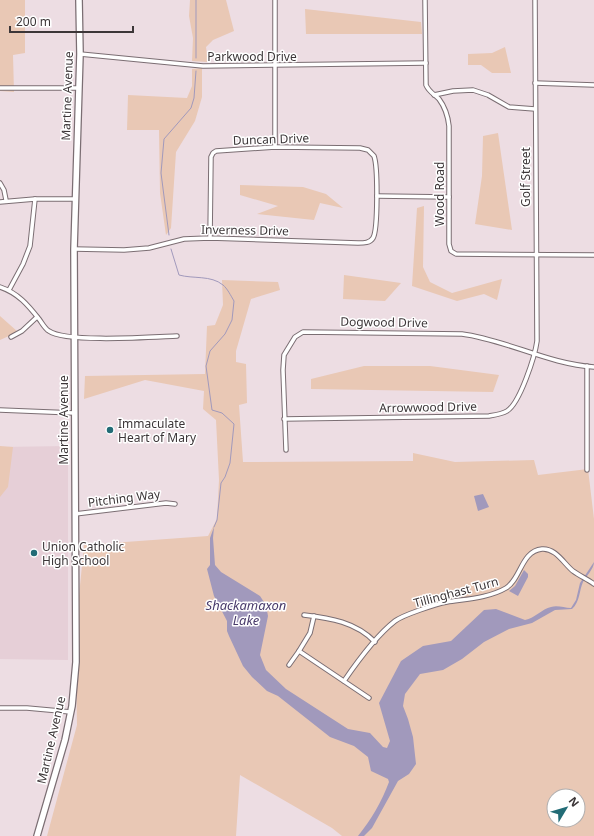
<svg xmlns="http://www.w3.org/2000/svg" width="594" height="836" viewBox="0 0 594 836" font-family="'Noto Sans',sans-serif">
  <rect width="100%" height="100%" fill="#eddde3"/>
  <polygon fill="#e6cfd7" points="68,446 68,660 0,659 0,447"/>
  <g fill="#e9c8b5" fill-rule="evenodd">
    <polygon points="0,0 25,0 25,53 13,55 14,92 0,91"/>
    <polygon points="190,0 226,0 234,31 213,40 206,47 208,62 192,61 193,38 189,16"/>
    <polygon points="305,9 421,22 422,34 306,34"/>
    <polygon points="505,47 511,73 492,73 481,65 468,65 468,54 492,53"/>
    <polygon points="202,68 202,97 195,121 176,152 171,228 166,235 160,193 159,130 127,130 128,95 187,98 192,86 192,69"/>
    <polygon points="498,133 512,230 475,224 482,176 483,136"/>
    <polygon points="240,185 303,187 326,194 343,208 320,203 314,220 257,214 278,206 240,195"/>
    <polygon points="424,206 423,267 430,282 452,293 502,279 497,300 484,294 457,301 412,286 417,208"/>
    <polygon points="344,275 401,283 385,301 343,299"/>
    <path d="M222,280L278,282L280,290L251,299L236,351V362L246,364L247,403L239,405L243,462L413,461V453L455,462L534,460L538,475L588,469L594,519V836H342L332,828L240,775L236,836H47L77,725L76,670L78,606L84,545L208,536L217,519L219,480L216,420L203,409L204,391L145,380L84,399L85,376L205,374L207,326L215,325L223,305ZM554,796H578V820H554Z"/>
    <polygon points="0,316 18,332 0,340"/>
    <polygon points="364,366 430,366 499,375 493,392 311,389 311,379"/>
    <polygon points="0,446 13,447 8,487 0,497"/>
  </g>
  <g fill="#a199bc">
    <polygon points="483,494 489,507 478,511 474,496"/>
    <path d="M214,527L213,538L215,565L221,572L260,596L266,605L268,616L260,655L266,670L286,689L348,729L370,733L383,747L387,748L390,741L379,703L401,661L423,646L451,641L484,610L496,609L525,620C535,618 542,609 551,607C558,605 564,608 571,608L576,600L580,583L594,562C594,569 586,576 583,582C579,591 580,602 572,609L555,610L532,623L509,629L484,642L462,659L443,670L420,674L405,694L403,706L408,719L413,737L416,764L409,774L398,781L372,828L364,836H358C371,820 382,801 389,782L388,779L371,771L368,757L354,746L330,737L278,696L267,691L252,677L243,666L229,636L227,631V621L214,596L207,569L210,565V538Z"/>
    <polygon points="524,570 528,574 528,577 518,596 509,591 515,586"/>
  </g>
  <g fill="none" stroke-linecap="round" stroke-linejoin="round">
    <g stroke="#a199bc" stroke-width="1">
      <polyline points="196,0 196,58"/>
      <polyline points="169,235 161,173 164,139 191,108 194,98 196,71"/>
      <path d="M171,249L179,275C193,279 211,275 223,285C227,288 231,296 234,301L232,320L225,334L210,351L206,366L212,410L222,413L234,424L230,463L225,477L221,483L217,520L214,527"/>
    </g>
    <defs>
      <g id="street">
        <path d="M425,0L426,85C429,92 434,94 439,99C445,107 448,117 449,126V244L451,251L456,254L594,255"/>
        <polyline points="80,54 203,66 426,63"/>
        <polyline points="535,83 594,85"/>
        <polyline points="0,88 78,88"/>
        <polyline points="434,95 453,91 473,90 488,95 509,107 535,109"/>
        <polyline points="275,147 275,0"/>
        <polyline points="0,183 4,190 6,200"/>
        <polyline points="377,196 449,197"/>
        <polyline points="0,202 35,199 75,199"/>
        <path d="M74,249L124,250L149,248L184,239L210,238L358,243C364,243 370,243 373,238C378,230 378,167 374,156L368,150L360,148L275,147L216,151L213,153L211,157L210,238"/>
        <path d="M0,287C18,293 28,305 39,319C42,323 45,329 49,331C66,343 152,337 177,336"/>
        <polyline points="9,290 23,264 30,246 35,199"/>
        <polyline points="11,337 22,331 37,317"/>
        <polyline points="587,366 587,470"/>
        <polyline points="0,410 74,413"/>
        <path d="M284,419L489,416C495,415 502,414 507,411C520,403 535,356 537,341L535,0"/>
        <path d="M286,450L283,370L284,355L295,337L303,332L462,334C507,340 548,364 594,367"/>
        <polyline points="75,514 166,503 175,504"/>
        <path d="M304,615C330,618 356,622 375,642"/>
        <polyline points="314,616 310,633 299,651 369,698"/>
        <polyline points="289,665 299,651"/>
        <path d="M344,681C357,662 377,635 395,621C403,615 436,604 447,602C466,599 489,598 506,588C521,579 521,551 542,549C556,548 564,564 573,571C580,576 587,579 594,584"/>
        <polyline points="0,708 27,708 71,712"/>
      </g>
      <polyline id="secondary" points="37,836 65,740 72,706 76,662 74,249 80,54 79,0"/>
    </defs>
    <use href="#street" stroke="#7b6e73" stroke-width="5.5"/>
    <use href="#secondary" stroke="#7b6e73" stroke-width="8"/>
    <use href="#street" stroke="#fff" stroke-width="3.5"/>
    <use href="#secondary" stroke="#fff" stroke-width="5.5"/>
  </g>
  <g fill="#226c76" stroke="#fff" stroke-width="1.5">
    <circle cx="110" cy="430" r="4"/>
    <circle cx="34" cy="553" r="4"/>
  </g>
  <g text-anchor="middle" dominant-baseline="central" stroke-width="3" stroke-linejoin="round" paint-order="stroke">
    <g font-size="12" fill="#3c3638" stroke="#fff">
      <text x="252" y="56">Parkwood Drive</text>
      <text transform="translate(67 96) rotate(-88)">Martine Avenue</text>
      <text transform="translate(271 139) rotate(-2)">Duncan Drive</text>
      <text transform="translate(525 177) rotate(-90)">Golf Street</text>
      <text transform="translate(439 194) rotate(-90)">Wood Road</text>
      <text transform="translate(245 230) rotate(1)">Inverness Drive</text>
      <text transform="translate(384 322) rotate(1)">Dogwood Drive</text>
      <text transform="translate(428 407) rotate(-1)">Arrowwood Drive</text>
      <text transform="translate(63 420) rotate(-90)">Martine Avenue</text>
      <text transform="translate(124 498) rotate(-7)">Pitching Way</text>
      <text transform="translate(456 592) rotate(-15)">Tillinghast Turn</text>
      <text transform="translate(51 740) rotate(-77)">Martine Avenue</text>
    </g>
    <g font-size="12" fill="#3c3638" stroke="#fff" text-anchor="start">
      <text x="118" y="423">Immaculate<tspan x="118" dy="14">Heart of Mary</tspan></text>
      <text x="42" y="546">Union Catholic<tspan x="42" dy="14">High School</tspan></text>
    </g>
    <g font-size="13" font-style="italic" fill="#493b6b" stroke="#fff">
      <text x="246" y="605">Shackamaxon<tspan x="246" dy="15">Lake</tspan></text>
    </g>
  </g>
  <g transform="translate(566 808) rotate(52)"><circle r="19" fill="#ffffff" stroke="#b1afaf"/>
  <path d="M0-3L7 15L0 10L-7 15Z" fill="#226c76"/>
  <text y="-6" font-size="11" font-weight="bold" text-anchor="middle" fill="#3c3638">N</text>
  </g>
  <path d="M10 26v6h123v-6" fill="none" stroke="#3c3638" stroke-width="2"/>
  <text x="16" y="26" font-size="12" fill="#3c3638" stroke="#ffffff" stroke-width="3" paint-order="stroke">200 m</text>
</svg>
